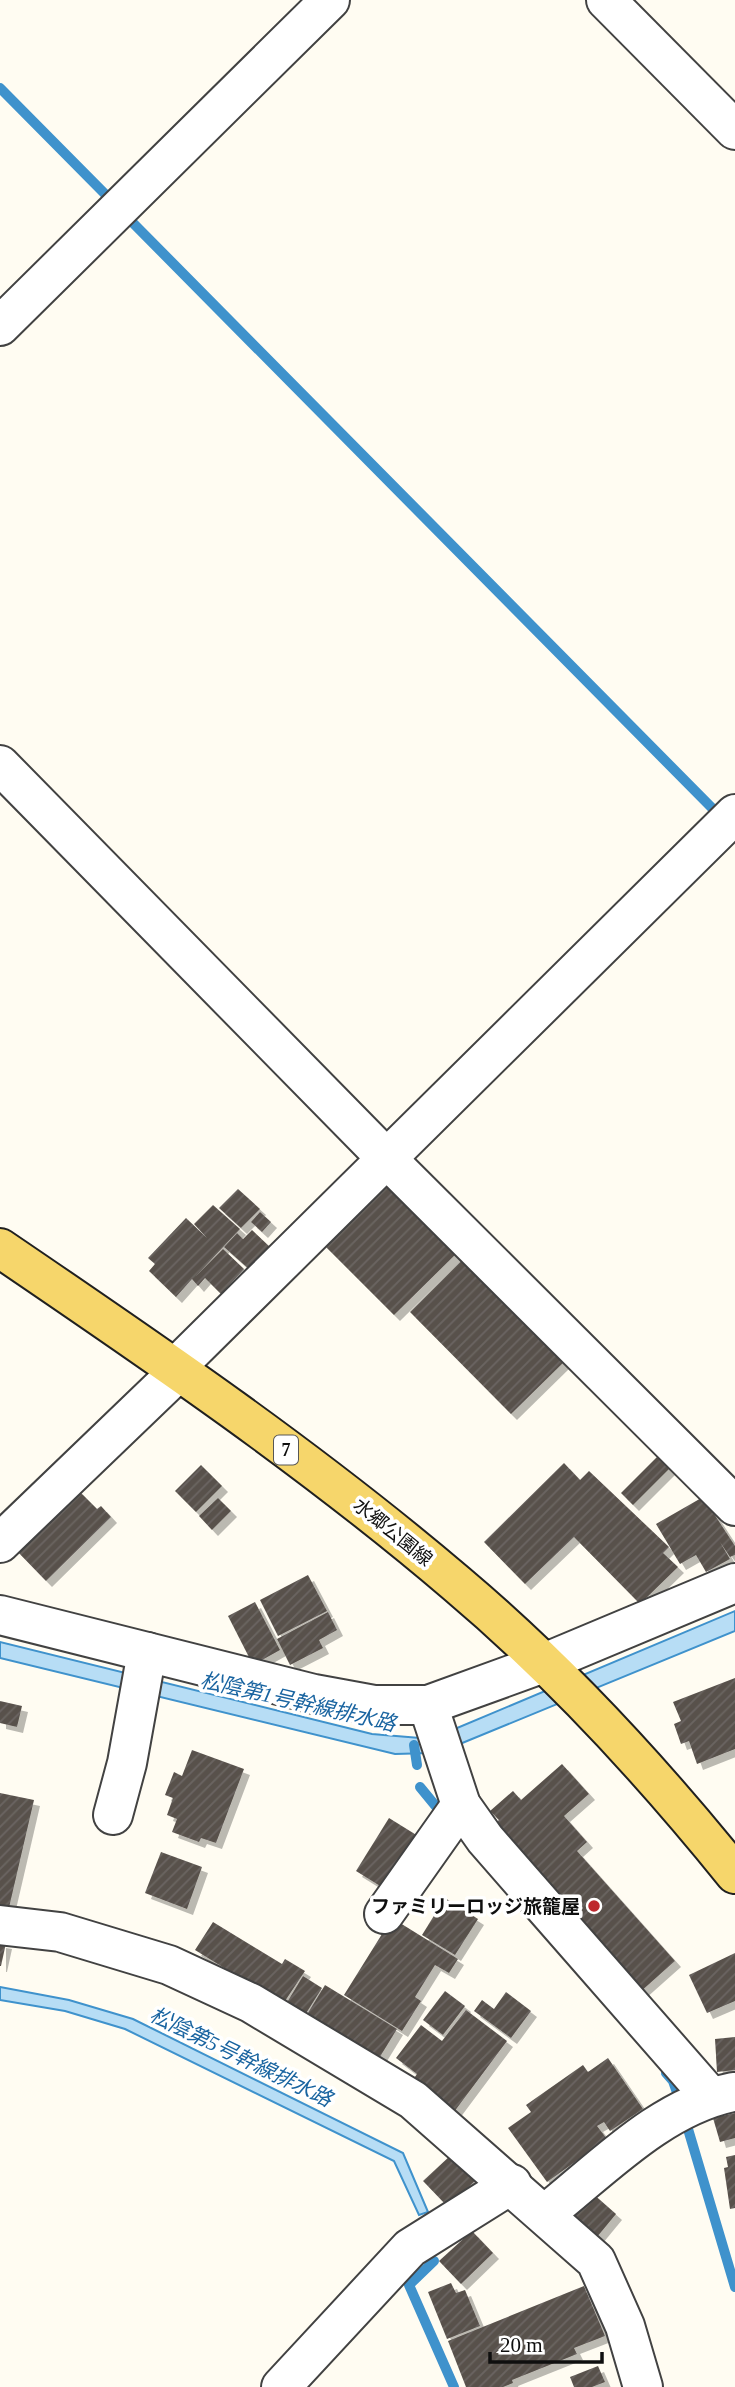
<svg xmlns="http://www.w3.org/2000/svg" width="735" height="2387" viewBox="0 0 735 2387" font-family="'Times New Roman','Noto Sans JP',serif">
  <defs>
    <pattern id="building-hatch" width="6" height="6" patternUnits="userSpaceOnUse" patternTransform="scale(1.75)"><rect width="6" height="6" fill="#58514c"/><path d="M-1 1l2-2M0 6l6-6M5 7l2-2" fill="none" stroke="#6b6561"/></pattern>
    <filter id="shadow"><feDropShadow dx="6" dy="6" stdDeviation="0" flood-color="#0004"/></filter>
  </defs>
  <rect width="100%" height="100%" fill="#fffcf2"/>
  <g fill="#b7ddf5" stroke="#3f92cc" stroke-width="2">
    <polygon points="735,1611 735,1631 455,1746 431,1753 395,1754 0,1658 0,1642 372,1734 420,1738 450,1731"/>
    <polygon points="0,1987 69,2000 133,2019 403,2153 428,2212 419,2215 394,2161 125,2029 65,2011 0,2000"/>
  </g>
  <g fill="none" stroke-linecap="round" stroke-linejoin="round">
    <g stroke="#3f92cc" stroke-width="10">
      <polyline points="0,88 107,196"/>
      <polyline points="133,223 715,811"/>
      <polyline points="414,1745 417,1765"/>
      <polyline points="420,1787 443,1815"/>
      <polyline points="666,2073 673,2081 679,2098"/>
      <polyline points="688,2129 735,2287"/>
      <polyline points="434,2261 409,2285 454,2387"/>
    </g>
  </g>
  <g fill="url(#building-hatch)" filter="url(#shadow)">
    <polygon points="385,1179 458,1252 394,1315 321,1242"/>
    <polygon points="238,1189 260,1209 241,1228 219,1208"/>
    <polygon points="213,1205 240,1229 196,1276 223,1249 244,1269 221,1294 205,1278 198,1286 192,1279 176,1297 149,1271 155,1264 148,1258 186,1218 207,1238 194,1224"/>
    <polygon points="260,1212 271,1222 262,1232 251,1222"/>
    <polygon points="252,1230 271,1248 250,1270 224,1247 237,1233 243,1239"/>
    <polygon points="463,1259 565,1361 511,1414 410,1312"/>
    <polygon points="658,1456 670,1468 633,1505 621,1493"/>
    <polygon points="564,1463 580,1480 589,1471 669,1547 663,1553 678,1567 640,1604 574,1537 525,1584 484,1542"/>
    <polygon points="201,1465 222,1486 196,1512 175,1491"/>
    <polygon points="77,1489 97,1509 101,1506 111,1517 46,1581 15,1549"/>
    <polygon points="703,1497 735,1546 735,1555 730,1557 720,1542 730,1559 706,1572 696,1555 680,1564 656,1524"/>
    <polygon points="218,1498 231,1511 212,1530 199,1516"/>
    <polygon points="308,1575 327,1611 278,1636 260,1600"/>
    <polygon points="255,1602 280,1650 253,1665 228,1616"/>
    <polygon points="328,1612 337,1630 319,1640 323,1648 290,1665 277,1639"/>
    <polygon points="735,1678 735,1749 697,1764 689,1741 681,1744 674,1724 681,1721 673,1702"/>
    <polygon points="0,1701 22,1706 17,1727 0,1723"/>
    <polygon points="192,1750 244,1769 216,1843 201,1838 199,1842 172,1832 177,1819 167,1815 173,1798 165,1795 174,1772 182,1776"/>
    <polygon points="562,1764 589,1794 564,1816 587,1842 577,1851 675,1961 639,1993 491,1827 499,1820 490,1811 513,1791 521,1800"/>
    <polygon points="0,1793 34,1800 8,1912 0,1910"/>
    <polygon points="389,1818 418,1836 385,1889 356,1871"/>
    <polygon points="161,1852 202,1867 187,1909 145,1893"/>
    <polygon points="445,1898 478,1919 455,1955 422,1935"/>
    <polygon points="392,1918 458,1959 449,1973 435,1965 415,1997 421,2001 402,2031 344,1995"/>
    <polygon points="213,1922 282,1964 285,1959 305,1971 283,2004 195,1950"/>
    <polygon points="0,1942 6,1943 1,1966 0,1966"/>
    <polygon points="735,1953 735,2001 707,2013 689,1975"/>
    <polygon points="303,1976 322,1988 305,2015 286,2004"/>
    <polygon points="325,1985 397,2029 375,2065 303,2021"/>
    <polygon points="445,1991 465,2006 443,2035 423,2020"/>
    <polygon points="506,1992 531,2011 511,2038 474,2011 482,2000 494,2009"/>
    <polygon points="466,2010 507,2041 454,2112 412,2081 417,2074 396,2058 421,2025 442,2041"/>
    <polygon points="735,2037 735,2070 717,2072 715,2039"/>
    <polygon points="608,2058 643,2109 610,2131 604,2122 597,2126 607,2139 547,2182 508,2128 531,2112 526,2105 583,2065 588,2072"/>
    <polygon points="735,2113 735,2138 720,2142 713,2118"/>
    <polygon points="451,2155 475,2181 448,2207 423,2181"/>
    <polygon points="735,2155 735,2208 730,2209 724,2168 728,2167 726,2157"/>
    <polygon points="591,2192 616,2214 597,2237 571,2215"/>
    <polygon points="472,2231 493,2253 461,2284 439,2261"/>
    <polygon points="451,2283 456,2293 465,2290 480,2326 447,2339 428,2292"/>
    <polygon points="584,2286 605,2336 574,2348 577,2354 512,2380 513,2383 503,2387 466,2387 448,2341"/>
    <polygon points="598,2366 605,2382 592,2387 574,2387 570,2377"/>
  </g>
  <g fill="none" stroke-linecap="round" stroke-linejoin="round">
    <defs>
      <g id="minor">
        <polyline points="606,0 735,130"/>
        <polyline points="0,326 330,0"/>
        <polyline points="0,765 387,1159 735,1506"/>
        <polyline points="176,1367 735,814"/>
        <polyline points="0,1543 180,1370"/>
        <polyline points="0,1615 314,1694 374,1705 428,1705 544,1663 735,1583"/>
        <polyline points="428,1705 461,1805 485,1839 710,2096"/>
        <polyline points="113,1815 127,1763 147,1652"/>
        <polyline points="384,1914 461,1805"/>
        <polyline points="0,1925 60,1932 169,1965 251,2003 413,2100 596,2261 625,2326 643,2387"/>
        <path d="M545,2214C602,2169 660,2107 733,2092"/>
        <polyline points="281,2387 410,2248 512,2184"/>
      </g>
      <path id="major" d="M0,1248C156,1354 313,1461 457,1584C559,1670 651,1770 735,1874"/>
    </defs>
    <use href="#minor" stroke="#424242" stroke-width="42"/>
    <use href="#major" stroke="#202020" stroke-width="42"/>
    <use href="#minor" stroke="#fff" stroke-width="38"/>
    <use href="#major" stroke="#f6d66b" stroke-width="38"/>
  </g>
  <circle fill="#be282e" stroke="#fff" stroke-width="2.5" cx="594" cy="1906" r="7"/>
  <g text-anchor="middle" dominant-baseline="central" stroke-width="7" stroke-linejoin="round" paint-order="stroke">
    <rect fill="#fff" stroke="#575757" stroke-width="2" x="274" y="1435.5" width="24" height="29" rx="5"/>
    <g font-size="18" font-weight="bold" fill="#0f0f0f">
      <text x="286" y="1450">7</text>
    </g>
    <g font-size="19" fill="#0f0f0f" stroke="#fff">
      <text transform="translate(393 1532) rotate(39)">水郷公園線</text>
    </g>
    <g font-size="19" font-weight="bold" fill="#0f0f0f" stroke="#fff" text-anchor="end">
      <text x="580" y="1906">ファミリーロッジ旅籠屋</text>
    </g>
    <g font-size="21" font-style="italic" fill="#1964a0" stroke="#fff">
      <text transform="translate(298 1702) rotate(13)">松陰第1号幹線排水路</text>
      <text transform="translate(241 2057) rotate(26)">松陰第5号幹線排水路</text>
    </g>
  </g>
  <path d="M490 2352v10h112v-10" fill="none" stroke="#0f0f0f" stroke-width="3.5"/>
  <text x="500" y="2352" font-size="21" fill="#0f0f0f" stroke="#ffffff" stroke-width="5" paint-order="stroke">20 m</text>
</svg>
